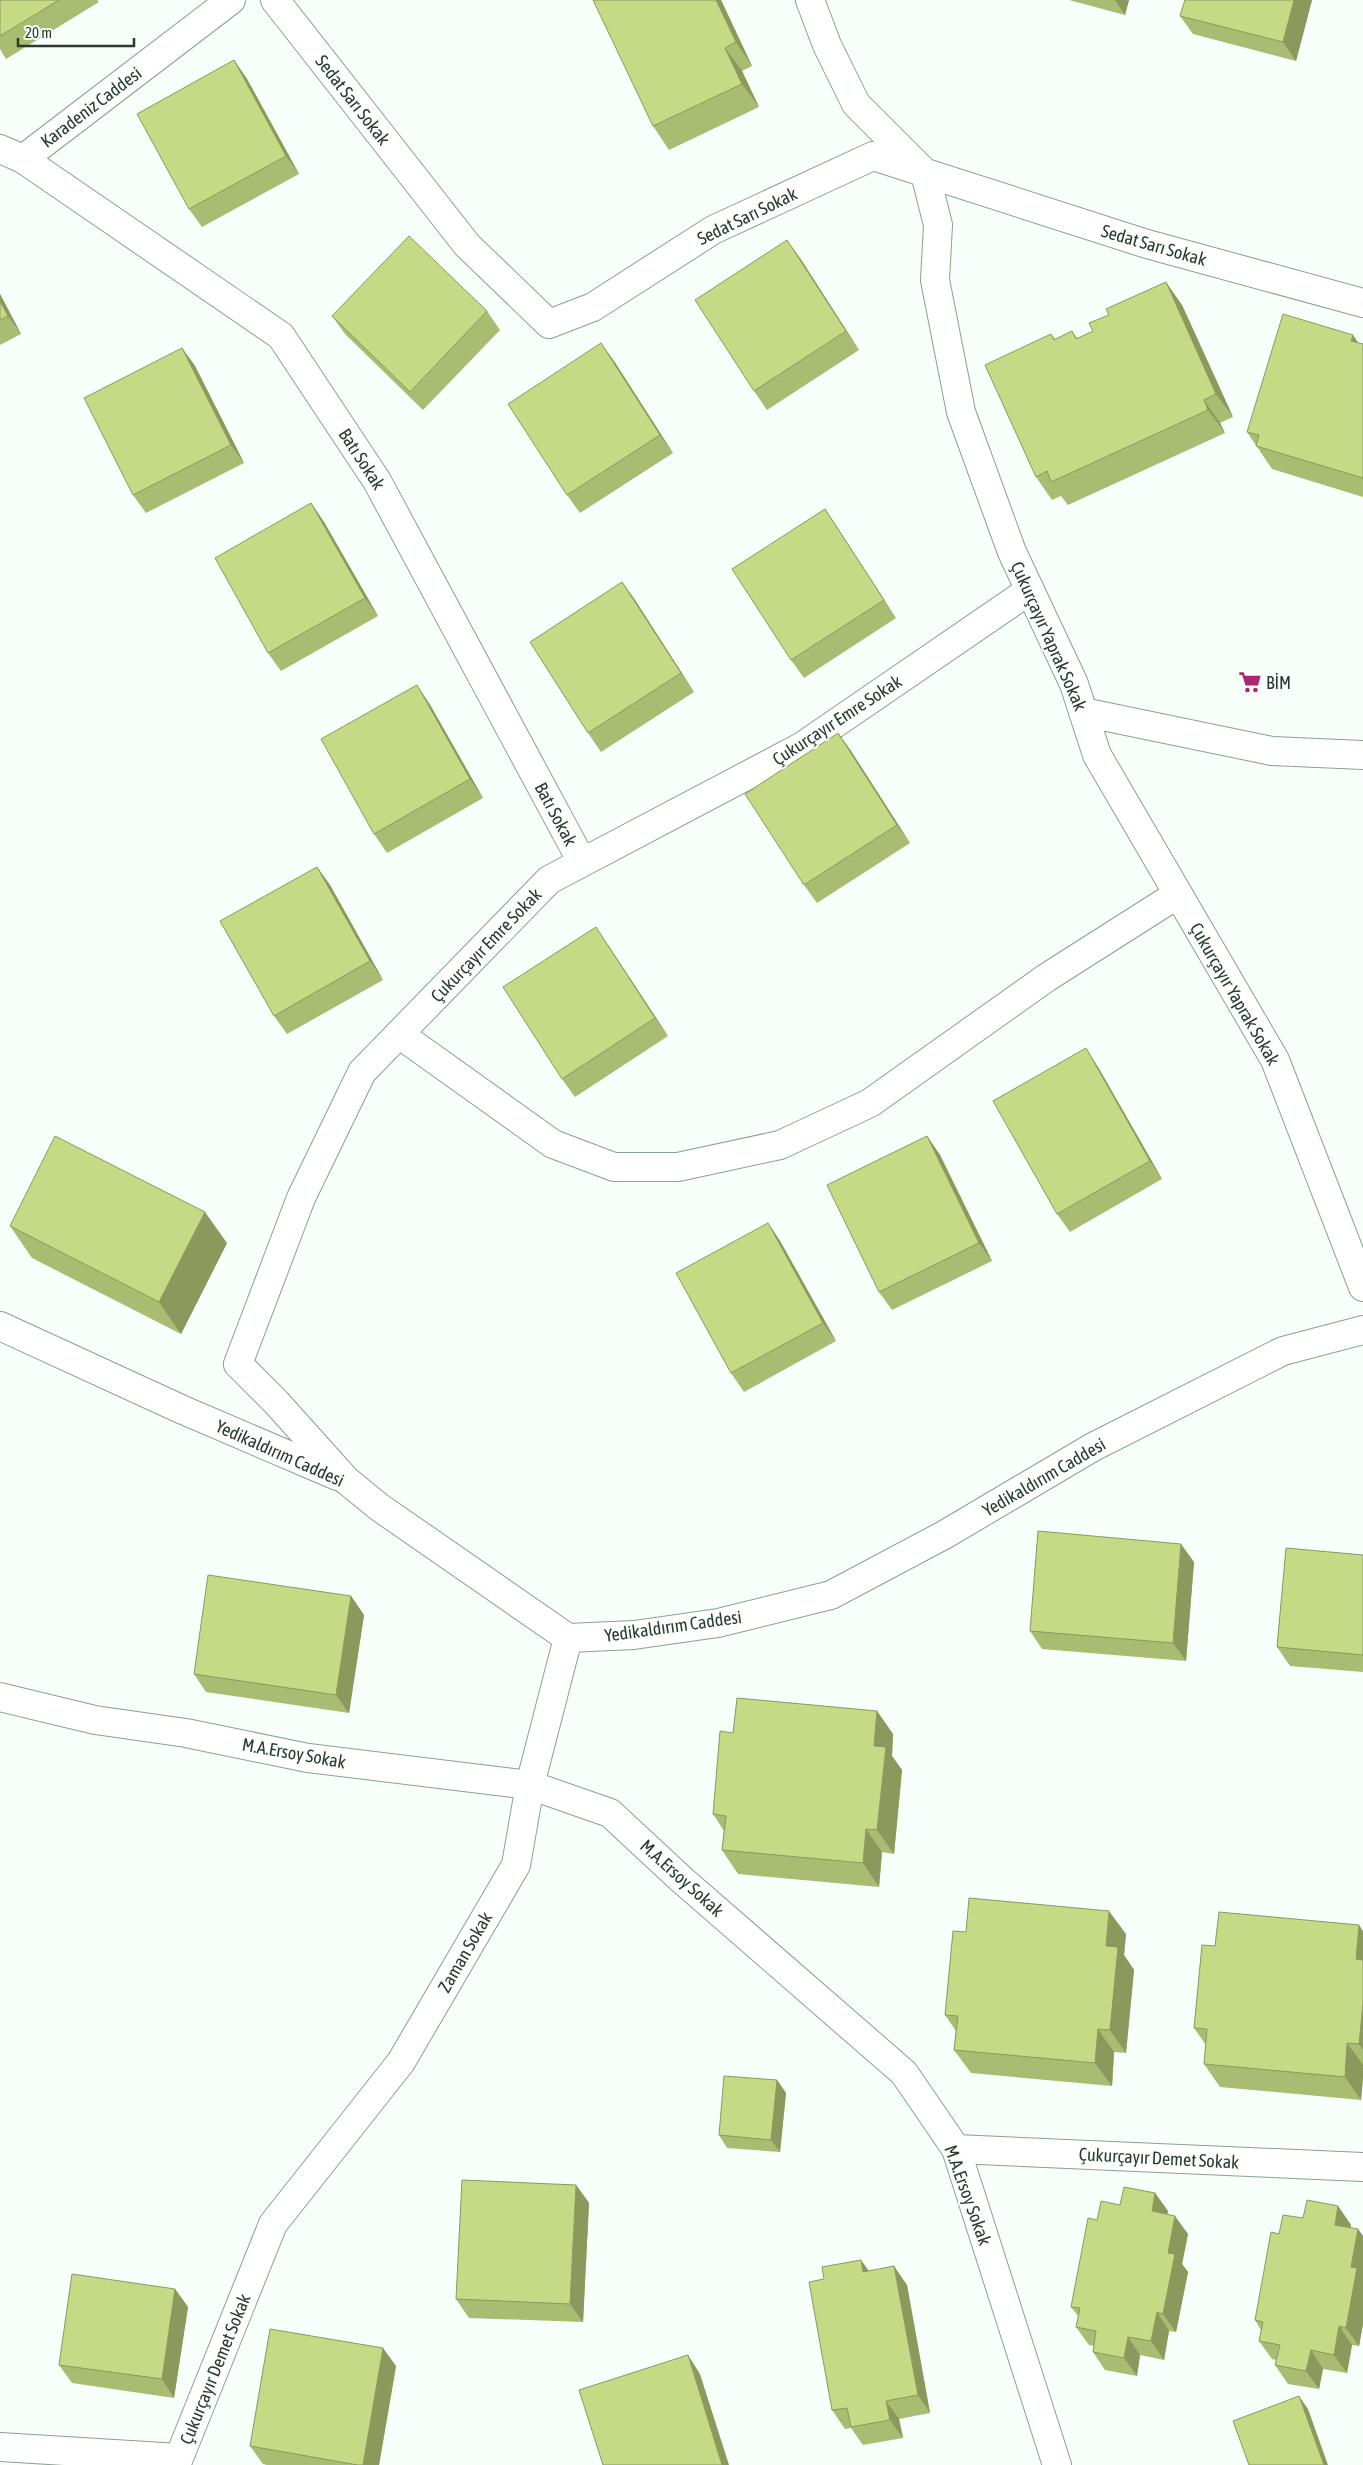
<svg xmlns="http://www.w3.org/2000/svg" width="1363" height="2465" viewBox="0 0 1363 2465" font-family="'Asap Condensed',sans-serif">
  <rect width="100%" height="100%" fill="#f8fef9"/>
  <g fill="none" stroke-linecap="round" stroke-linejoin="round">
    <defs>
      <g id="minor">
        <polyline points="275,0 467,245 549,324 593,307 713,230 873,156 1147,244 1363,303"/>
        <polyline points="810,0 827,45 856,104 925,173 938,225 935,280 961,412 1012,552 1074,684 1097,755 1275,1060 1363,1287"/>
        <polyline points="0,149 23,159 281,336 377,481 582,862"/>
        <polyline points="1083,712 1272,751 1363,755"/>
        <polyline points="399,1034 553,1144 614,1167 678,1167 780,1145 870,1103 1046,978 1178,894"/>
        <polyline points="0,1326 183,1410 337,1476"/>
        <polyline points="346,1480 276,1402 238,1364 301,1198 362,1072 549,880 801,747 1030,590"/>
        <polyline points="0,1697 95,1720 186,1733 308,1758 530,1785 610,1813 681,1879 904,2073 956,2149 1057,2465"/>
        <polyline points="956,2149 1363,2167"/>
        <polyline points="0,2447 179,2458 273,2224 401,2062 516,1865 530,1785 568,1638"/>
      </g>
      <g id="tertiary">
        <polyline points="23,159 231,0"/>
        <polyline points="346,1480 379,1507 568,1638 634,1635 718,1623 831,1595 944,1535 1093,1447 1283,1351 1363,1330"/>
      </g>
    </defs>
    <use href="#minor" stroke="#87a38d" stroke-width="30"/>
    <use href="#tertiary" stroke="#87a38d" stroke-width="30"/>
    <use href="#minor" stroke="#fff" stroke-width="28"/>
    <use href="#tertiary" stroke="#fff" stroke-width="28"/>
  </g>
  <g fill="#aabb72">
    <polygon points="0,0 97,0 99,2 6,59 0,49"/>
    <polygon points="721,0 752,66 742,71 759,107 669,150 653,126"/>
    <polygon points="1069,0 1129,0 1125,15"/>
    <polygon points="1185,0 1312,0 1296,61 1193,34 1180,16"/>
    <polygon points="234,60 247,79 299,174 202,227 189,209"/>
    <polygon points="800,258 859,350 767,410 754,391"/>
    <polygon points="0,294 21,334 0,345"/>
    <polygon points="1182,305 1233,417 1220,423 1225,433 1068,505 1061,496 1052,500 1036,477 1051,334 1055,339 1072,331 1077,338"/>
    <polygon points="487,311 500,330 423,410 345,334 332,316"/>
    <polygon points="1358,343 1363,344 1363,497 1272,469 1247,432"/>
    <polygon points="182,348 195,366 244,463 146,513 133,495"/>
    <polygon points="614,361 673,453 580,513 567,495"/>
    <polygon points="311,503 324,522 378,616 281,671 268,653"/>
    <polygon points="825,509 837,527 896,618 804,678 791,660"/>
    <polygon points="622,582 635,600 694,692 601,752 588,733"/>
    <polygon points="429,703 483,798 387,853 374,834"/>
    <polygon points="838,733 851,751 910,843 817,903 804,885"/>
    <polygon points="317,867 330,885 383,980 287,1034 274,1016"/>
    <polygon points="608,945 668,1036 575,1097 562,1079"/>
    <polygon points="1098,1067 1162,1179 1070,1232 1057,1214"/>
    <polygon points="927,1136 940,1155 992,1261 892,1310 879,1292"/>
    <polygon points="768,1223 780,1241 836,1341 744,1392 731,1373"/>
    <polygon points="10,1226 227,1243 181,1334 32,1258"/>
    <polygon points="1363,1555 1363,1672 1290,1666 1277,1647"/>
    <polygon points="1194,1562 1186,1661 1042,1649 1030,1631"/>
    <polygon points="351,1596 364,1615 349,1713 206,1692 194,1674"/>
    <polygon points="877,1711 893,1734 892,1756 902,1770 894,1854 882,1852 879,1887 738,1874 722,1850 724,1831 713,1814 733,1733"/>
    <polygon points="1363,1931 1363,2077 1361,2100 1220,2087 1204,2064 1206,2045 1194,2028 1215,1946"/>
    <polygon points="966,1932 1126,1934 1124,1955 1134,1970 1126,2053 1114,2052 1112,2086 971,2073 954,2050 956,2031 945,2015"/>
    <polygon points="777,2080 786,2093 780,2152 727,2148 719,2135"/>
    <polygon points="576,2185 589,2203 583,2322 469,2318 456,2299"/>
    <polygon points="1155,2193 1168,2211 1167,2214 1188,2234 1182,2264 1188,2272 1176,2332 1169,2331 1164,2360 1140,2355 1137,2376 1105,2370 1093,2352 1094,2346 1089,2345 1076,2327 1078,2316 1071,2307 1120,2205"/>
    <polygon points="1338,2206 1351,2225 1350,2228 1363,2236 1363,2324 1359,2346 1352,2345 1347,2373 1323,2369 1319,2389 1288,2384 1275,2365 1276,2360 1272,2359 1259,2341 1261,2330 1255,2320 1279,2234 1303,2218"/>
    <polygon points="869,2271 907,2285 930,2413 899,2419 903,2438 863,2445 851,2428 845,2429 832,2410"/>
    <polygon points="175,2289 188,2307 174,2398 72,2383 59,2365"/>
    <polygon points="396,2366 379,2465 267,2465 263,2464 250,2446"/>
  </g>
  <g fill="#8b995d">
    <polygon points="716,0 721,0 752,66 736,42"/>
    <polygon points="1115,0 1129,0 1125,15"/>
    <polygon points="1294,0 1312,0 1296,61 1283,42"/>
    <polygon points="725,48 742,71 759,107 742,84"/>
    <polygon points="234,60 247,79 299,174 286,156"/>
    <polygon points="787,240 800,258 859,350 846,331"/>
    <polygon points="1166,282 1182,305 1233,417 1216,394"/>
    <polygon points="0,294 21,334 8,316 0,301"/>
    <polygon points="1353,335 1363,350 1351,341"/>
    <polygon points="601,343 614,361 673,453 660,435"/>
    <polygon points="182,348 195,366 244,463 231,445"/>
    <polygon points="1204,400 1220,423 1225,433 1208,410"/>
    <polygon points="311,503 324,522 378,616 365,598"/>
    <polygon points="825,509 837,527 896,618 884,600"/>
    <polygon points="622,582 635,600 694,692 681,673"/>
    <polygon points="417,685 429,703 483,798 470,779"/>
    <polygon points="838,733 851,751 910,843 897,825"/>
    <polygon points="317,867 330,885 383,980 370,961"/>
    <polygon points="596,927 608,945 668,1036 655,1018"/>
    <polygon points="1086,1048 1098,1067 1162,1179 1150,1161"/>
    <polygon points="927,1136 940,1155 992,1261 979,1243"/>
    <polygon points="205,1212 227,1243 181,1334 159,1302"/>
    <polygon points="768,1223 780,1241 836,1341 823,1323"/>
    <polygon points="1181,1544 1194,1562 1186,1661 1173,1643"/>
    <polygon points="351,1596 364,1615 349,1713 336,1695"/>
    <polygon points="877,1711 893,1734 892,1756 902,1770 894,1854 877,1830 874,1746"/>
    <polygon points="866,1829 882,1852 879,1887 863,1863"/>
    <polygon points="1109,1911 1126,1934 1124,1955 1134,1970 1126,2053 1110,2030 1106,1946"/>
    <polygon points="1359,1925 1363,1931 1363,1970 1356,1959"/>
    <polygon points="1363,2004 1363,2050 1359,2044"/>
    <polygon points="1098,2029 1114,2052 1112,2086 1095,2063"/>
    <polygon points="1347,2043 1363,2065 1363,2077 1361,2100 1345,2077"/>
    <polygon points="777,2080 786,2093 780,2152 771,2140"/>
    <polygon points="576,2185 589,2203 583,2322 570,2304"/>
    <polygon points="1155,2193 1168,2211 1164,2229 1152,2211"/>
    <polygon points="1338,2206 1351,2225 1347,2243 1335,2225"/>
    <polygon points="1175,2216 1188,2234 1182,2264 1188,2272 1176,2332 1163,2314 1168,2253"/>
    <polygon points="1358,2229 1363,2236 1363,2324 1359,2346 1346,2328 1351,2267"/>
    <polygon points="861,2260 874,2278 863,2272"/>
    <polygon points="894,2266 907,2285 930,2413 918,2395"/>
    <polygon points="175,2289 188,2307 174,2398 162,2379"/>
    <polygon points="1157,2312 1169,2331 1164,2360 1151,2341"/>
    <polygon points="1339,2326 1352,2345 1347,2373 1334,2355"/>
    <polygon points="1128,2337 1140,2355 1137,2376 1124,2358"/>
    <polygon points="383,2348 396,2366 379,2465 363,2465"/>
    <polygon points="1311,2350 1323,2369 1319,2389 1306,2371"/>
    <polygon points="688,2355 700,2374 729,2465 722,2465"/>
    <polygon points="1299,2396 1308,2409 1328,2465 1324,2465"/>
    <polygon points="886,2401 899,2419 903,2438 890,2420"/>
  </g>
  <g fill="#c6da85" stroke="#8b995d">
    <polygon points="0,0 59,0 0,36"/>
    <polygon points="593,0 716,0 736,42 725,48 742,84 653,126"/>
    <polygon points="1185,0 1294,0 1283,42 1180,16"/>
    <polygon points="234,60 286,156 189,209 137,114"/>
    <polygon points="409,236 487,311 410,392 332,316"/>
    <polygon points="787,240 846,331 754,391 695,300"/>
    <polygon points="1166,282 1216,394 1204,400 1208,410 1051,482 1047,471 1036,477 985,365 1051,334 1054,340 1072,331 1076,339 1093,331 1089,323 1109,315 1106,309"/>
    <polygon points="0,301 8,316 0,320"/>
    <polygon points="1283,314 1353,335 1351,341 1363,344 1363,478 1256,446 1259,435 1247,432"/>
    <polygon points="601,343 660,435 567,495 508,404"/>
    <polygon points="182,348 231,445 133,495 84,398"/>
    <polygon points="311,503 365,598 268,653 215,558"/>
    <polygon points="825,509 884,600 791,660 732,569"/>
    <polygon points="622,582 681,673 588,733 530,642"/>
    <polygon points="417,685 470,779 374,834 321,739"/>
    <polygon points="838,733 897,825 804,885 745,794"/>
    <polygon points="317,867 370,961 274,1016 220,921"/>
    <polygon points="596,927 655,1018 562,1079 503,987"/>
    <polygon points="1086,1048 1150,1161 1057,1214 993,1101"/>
    <polygon points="55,1136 205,1212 159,1302 10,1226"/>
    <polygon points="927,1136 979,1243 879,1292 827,1185"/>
    <polygon points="768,1223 823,1323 731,1373 676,1273"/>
    <polygon points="1038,1531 1181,1544 1173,1643 1030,1631"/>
    <polygon points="1286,1548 1363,1555 1363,1655 1277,1647"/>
    <polygon points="208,1575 351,1596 336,1695 194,1674"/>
    <polygon points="737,1698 877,1711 874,1746 886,1747 877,1830 866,1829 863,1863 722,1850 726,1816 713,1814 720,1731 733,1733"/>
    <polygon points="969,1898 1109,1911 1106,1946 1118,1947 1110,2030 1098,2029 1095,2063 954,2050 958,2016 945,2015 953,1931 966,1932"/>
    <polygon points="1219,1912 1359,1925 1356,1959 1363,1960 1363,2004 1359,2044 1347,2043 1345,2077 1204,2064 1207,2029 1194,2028 1202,1945 1215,1946"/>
    <polygon points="724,2076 777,2080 771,2140 719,2135"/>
    <polygon points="462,2180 576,2185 570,2304 456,2299"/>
    <polygon points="1124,2187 1155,2193 1152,2211 1175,2216 1168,2253 1175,2254 1163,2314 1157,2312 1151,2341 1128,2337 1124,2358 1093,2352 1096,2331 1076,2327 1080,2308 1071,2307 1088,2218 1097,2220 1101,2201 1120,2205"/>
    <polygon points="1307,2200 1338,2206 1335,2225 1358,2229 1351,2267 1357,2268 1346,2328 1339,2326 1334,2355 1311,2350 1306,2371 1275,2365 1280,2345 1259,2341 1263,2322 1255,2320 1271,2232 1279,2234 1283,2215 1303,2218"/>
    <polygon points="861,2260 863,2272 894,2266 918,2395 886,2401 890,2420 851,2427 847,2408 832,2410 809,2282 824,2279 822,2267"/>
    <polygon points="72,2274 175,2289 162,2379 59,2365"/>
    <polygon points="270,2329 383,2348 363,2465 358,2465 250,2446"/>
    <polygon points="688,2355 722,2465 603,2465 579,2390"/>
    <polygon points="1299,2396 1324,2465 1249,2465 1233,2421"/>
  </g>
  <defs>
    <symbol id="supermarket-bare" viewBox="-9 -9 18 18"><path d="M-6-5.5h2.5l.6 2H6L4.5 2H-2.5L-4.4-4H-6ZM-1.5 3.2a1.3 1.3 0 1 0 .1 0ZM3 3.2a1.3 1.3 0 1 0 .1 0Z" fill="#aa2772" stroke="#f8fef9" stroke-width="2.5" paint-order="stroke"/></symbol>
  </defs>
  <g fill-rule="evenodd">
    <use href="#supermarket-bare" x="1234" y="666" width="32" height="32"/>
  </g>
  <g text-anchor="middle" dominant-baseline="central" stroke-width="4" stroke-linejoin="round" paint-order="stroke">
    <g font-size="18" fill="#2d382f" stroke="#f8fef9">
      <text transform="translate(353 100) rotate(52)">Sedat Sarı Sokak</text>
      <text transform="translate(91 107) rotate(-37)">Karadeniz Caddesi</text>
      <text transform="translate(747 216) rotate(-26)">Sedat Sarı Sokak</text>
      <text transform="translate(1154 245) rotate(16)">Sedat Sarı Sokak</text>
      <text transform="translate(362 459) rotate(57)">Batı Sokak</text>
      <text transform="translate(1049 636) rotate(66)">Çukurçayır Yaprak Sokak</text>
      <text transform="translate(837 720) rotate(-33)">Çukurçayır Emre Sokak</text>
      <text transform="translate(556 814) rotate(62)">Batı Sokak</text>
      <text transform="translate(486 945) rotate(-46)">Çukurçayır Emre Sokak</text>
      <text transform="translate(1235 994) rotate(60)">Çukurçayır Yaprak Sokak</text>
      <text transform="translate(280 1453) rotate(24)">Yedikaldırım Caddesi</text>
      <text transform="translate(1044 1477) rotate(-30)">Yedikaldırım Caddesi</text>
      <text transform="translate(673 1626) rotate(-8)">Yedikaldırım Caddesi</text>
      <text transform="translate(294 1753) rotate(10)">M.A.Ersoy Sokak</text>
      <text transform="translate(682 1878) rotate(42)">M.A.Ersoy Sokak</text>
      <text transform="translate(465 1952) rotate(-60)">Zaman Sokak</text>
      <text transform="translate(1159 2158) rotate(3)">Çukurçayır Demet Sokak</text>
      <text transform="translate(968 2195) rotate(70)">M.A.Ersoy Sokak</text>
      <text transform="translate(215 2369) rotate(-68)">Çukurçayır Demet Sokak</text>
    </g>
    <g font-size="18" fill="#2d382f" stroke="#f8fef9" text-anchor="start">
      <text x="1266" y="682">BİM</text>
    </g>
  </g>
  <path d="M18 38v8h116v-8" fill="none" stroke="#2d382f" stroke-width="2.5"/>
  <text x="25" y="38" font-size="15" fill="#2d382f" stroke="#f8fef9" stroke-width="4" paint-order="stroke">20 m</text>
</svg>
